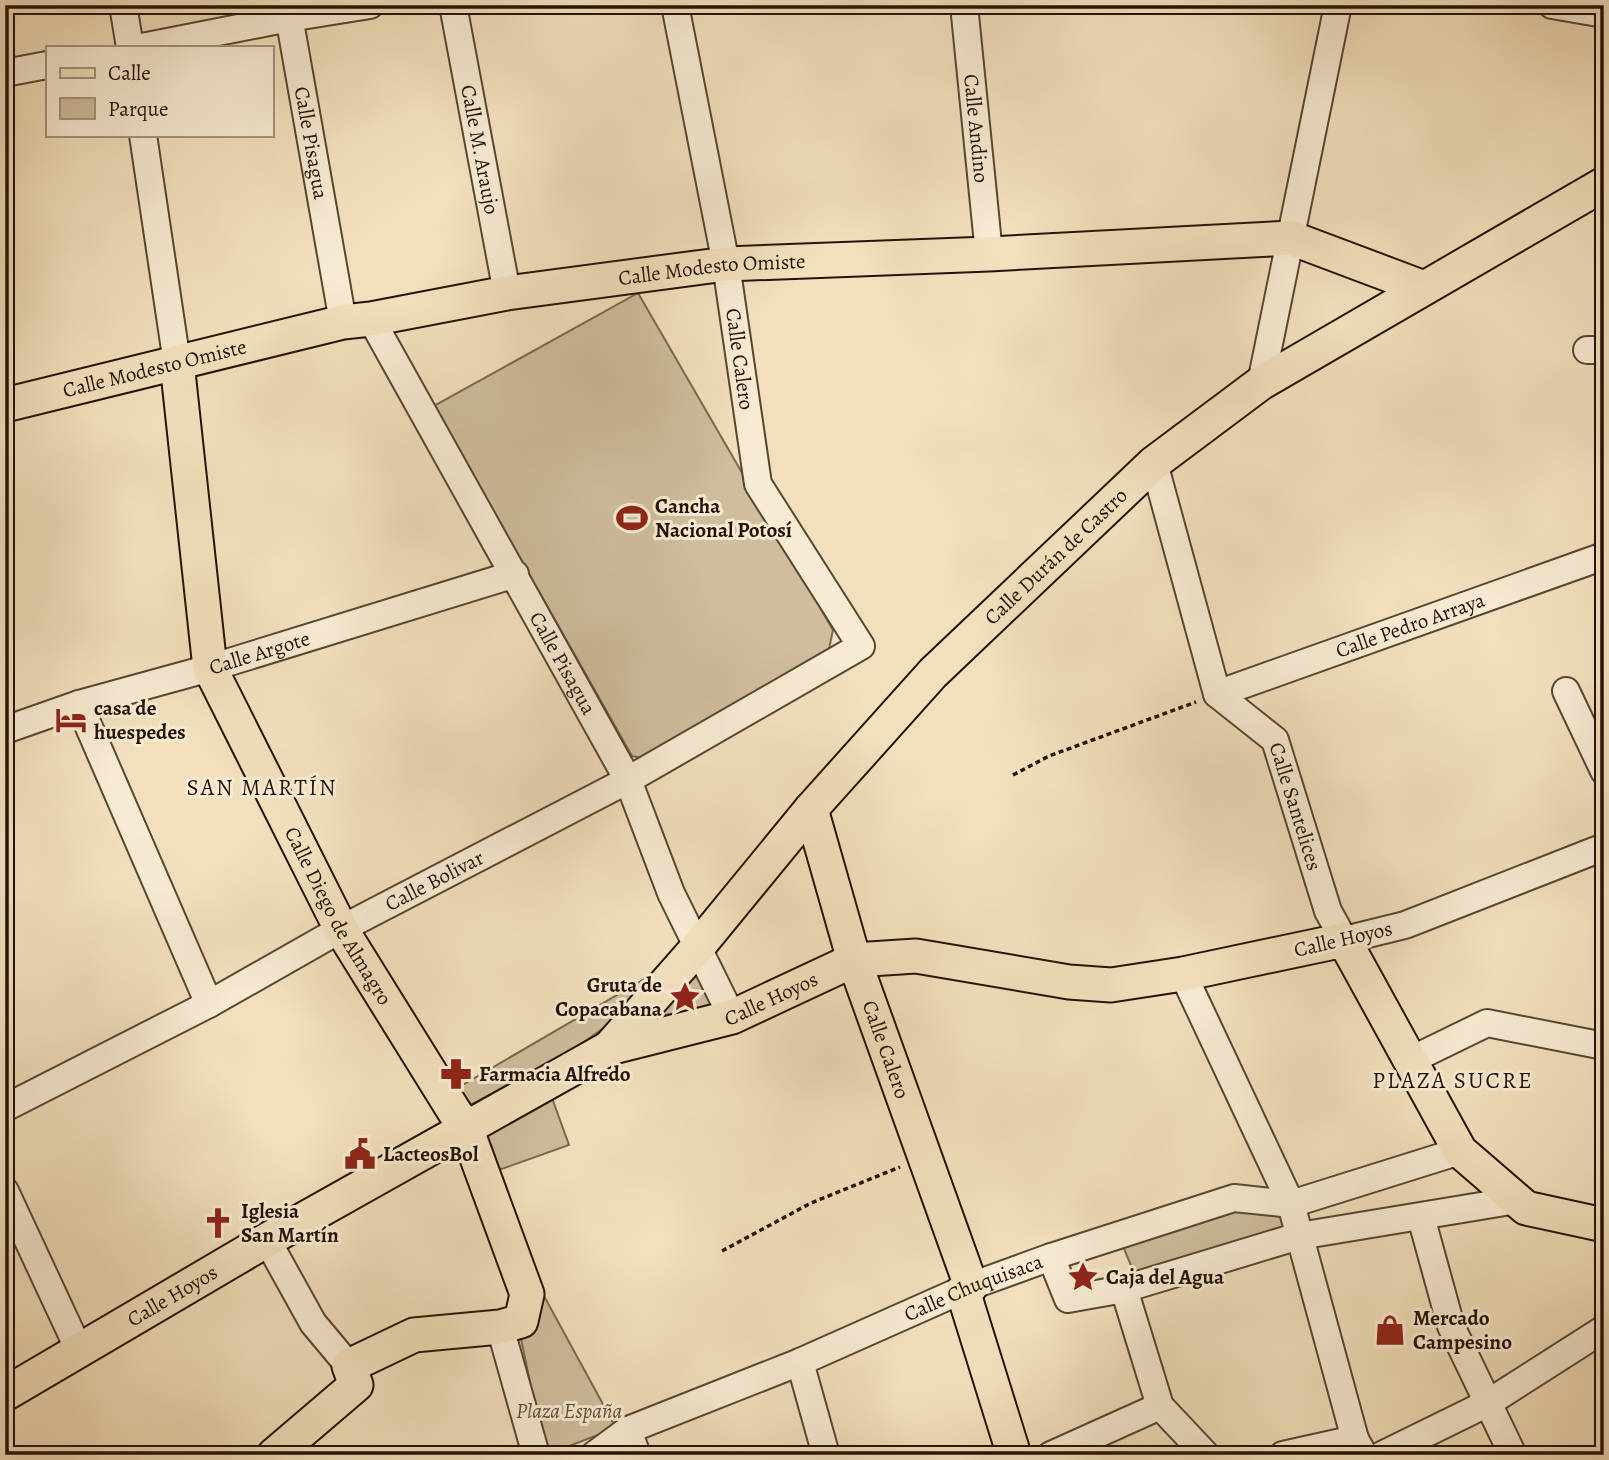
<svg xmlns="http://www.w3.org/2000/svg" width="1609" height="1460" viewBox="0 0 1609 1460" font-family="Alegreya,serif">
  <rect width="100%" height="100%" fill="#f2e0bc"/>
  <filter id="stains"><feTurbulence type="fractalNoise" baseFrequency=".00286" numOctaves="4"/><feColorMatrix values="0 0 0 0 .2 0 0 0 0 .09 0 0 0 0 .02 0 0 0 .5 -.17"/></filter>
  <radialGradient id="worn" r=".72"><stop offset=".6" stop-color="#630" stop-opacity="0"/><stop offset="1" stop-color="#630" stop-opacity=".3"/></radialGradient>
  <g fill="#cfbd9d" stroke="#796852" stroke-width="2">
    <polygon points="638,293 833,630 829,649 642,758 632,756 434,406"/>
    <polygon points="665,967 627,1011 569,1053 465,1108 454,1090"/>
    <polygon points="695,972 713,1008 650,1017"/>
    <polygon points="552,1098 569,1145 496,1171 484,1136"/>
    <polygon points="1234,1209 1273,1211 1282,1219 1284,1228 1135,1275 1122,1244"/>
    <polygon points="544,1296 616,1428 559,1450 551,1451 543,1444 521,1339 538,1322"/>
  </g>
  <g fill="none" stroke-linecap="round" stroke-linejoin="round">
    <defs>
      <g id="minor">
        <polyline points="123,5 130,47"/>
        <path id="s1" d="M287,5L343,322"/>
        <path id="s2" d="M453,5L507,293"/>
        <path id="s3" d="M964,5L989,254"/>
        <polyline points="1552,5 1604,14"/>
        <polyline points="142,47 289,18 370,5"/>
        <polyline points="5,73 47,65"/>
        <polyline points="143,135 177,363"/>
        <path id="s4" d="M371,319L628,780L671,893L732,1017"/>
        <polyline points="1587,350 1604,350"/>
        <polyline points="1261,383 1338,5"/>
        <path id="s5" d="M1154,463L1217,694L1275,740L1328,911L1344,940L1405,925L1604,847"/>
        <polyline points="1566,691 1604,771"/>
        <path id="s6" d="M1217,694L1604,556"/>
        <polyline points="79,704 209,1004"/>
        <path id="s7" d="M5,730L79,704L210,668L515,574"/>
        <polyline points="1183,974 1291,1204 1355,1439 1364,1455"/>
        <polyline points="1411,1060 1487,1023 1604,1046"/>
        <path id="s8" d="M5,1108L209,1004L341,929L628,780L861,646L758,484L726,264L675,5"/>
        <polyline points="5,1191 79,1350"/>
        <polyline points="1421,1217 1451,1326 1513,1455"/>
        <polyline points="267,1240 313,1323 349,1366"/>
        <polyline points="1051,1257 1068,1299 1124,1289 1299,1236 1517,1200"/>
        <polyline points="1124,1289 1160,1406 1206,1455"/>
        <polyline points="500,1327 536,1455"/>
        <polyline points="800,1362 826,1455"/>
        <polyline points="628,1430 637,1455"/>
        <path id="s9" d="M594,1455L628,1430L800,1362L971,1286L1051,1257L1234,1198L1291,1204L1460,1151"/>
        <polyline points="1051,1455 1160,1406"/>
        <polyline points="1283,1455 1355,1439"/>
        <polyline points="1382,1455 1488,1403 1604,1329"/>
      </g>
      <g id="major">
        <path id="s10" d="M177,363L210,668L341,929L454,1111L466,1128L527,1294L521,1321L500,1327L414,1335L349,1366L356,1385L274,1455"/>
        <path id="s11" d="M5,405L343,322L371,319L507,293L726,264L989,254L1291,238L1424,288"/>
        <path id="s12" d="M811,809L854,960L971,1286"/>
        <path id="s13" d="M609,1048L697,948L811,809L933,673L1154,463L1261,383L1604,184"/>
        <polyline points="963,1291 1014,1455"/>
        <path id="s14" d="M5,1394L267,1240L609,1048L732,1017L854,960L916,956L1069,982L1111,985L1183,974L1344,940L1460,1151L1526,1208L1604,1225"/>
      </g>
    </defs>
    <use href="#minor" stroke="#574634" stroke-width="30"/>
    <use href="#major" stroke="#231207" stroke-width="37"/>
    <g stroke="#231207" stroke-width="3.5" stroke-dasharray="5 3.5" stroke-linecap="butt">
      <polyline points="1013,775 1049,756 1196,702"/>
      <polyline points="722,1251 811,1203 900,1167"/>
    </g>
    <use href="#minor" stroke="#f7ebd3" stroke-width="26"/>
    <use href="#major" stroke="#f2e0bc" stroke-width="33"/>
  </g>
  <defs>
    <symbol id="stadium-bare" viewBox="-9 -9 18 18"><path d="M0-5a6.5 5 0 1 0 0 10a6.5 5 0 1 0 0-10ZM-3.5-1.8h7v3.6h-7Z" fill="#8f2418" stroke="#f7ebd3" stroke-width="2.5" paint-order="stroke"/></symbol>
    <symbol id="hotel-bare" viewBox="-9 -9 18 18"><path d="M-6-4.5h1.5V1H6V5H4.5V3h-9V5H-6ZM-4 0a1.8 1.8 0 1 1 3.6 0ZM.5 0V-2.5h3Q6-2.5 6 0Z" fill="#8f2418" stroke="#f7ebd3" stroke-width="2.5" paint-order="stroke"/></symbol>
    <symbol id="sight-bare" viewBox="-9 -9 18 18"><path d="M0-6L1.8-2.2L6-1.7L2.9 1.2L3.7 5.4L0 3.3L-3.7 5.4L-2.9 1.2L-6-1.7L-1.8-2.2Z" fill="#8f2418" stroke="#f7ebd3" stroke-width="2.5" paint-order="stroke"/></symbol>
    <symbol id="pharmacy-bare" viewBox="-9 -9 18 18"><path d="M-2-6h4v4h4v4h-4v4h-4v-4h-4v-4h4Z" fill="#8f2418" stroke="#f7ebd3" stroke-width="2.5" paint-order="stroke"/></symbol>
    <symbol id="civic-bare" viewBox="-9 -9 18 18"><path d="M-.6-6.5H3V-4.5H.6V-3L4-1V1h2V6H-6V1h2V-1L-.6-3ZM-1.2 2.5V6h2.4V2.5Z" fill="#8f2418" stroke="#f7ebd3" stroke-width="2.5" paint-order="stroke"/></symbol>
    <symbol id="church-bare" viewBox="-9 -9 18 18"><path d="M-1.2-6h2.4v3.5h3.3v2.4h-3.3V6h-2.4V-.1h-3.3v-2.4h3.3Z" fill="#8f2418" stroke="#f7ebd3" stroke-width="2.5" paint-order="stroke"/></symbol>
    <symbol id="shop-bare" viewBox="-9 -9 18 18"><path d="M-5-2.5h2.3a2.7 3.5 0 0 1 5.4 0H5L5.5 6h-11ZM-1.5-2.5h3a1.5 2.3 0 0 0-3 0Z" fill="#8f2418" stroke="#f7ebd3" stroke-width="2.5" paint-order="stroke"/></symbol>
  </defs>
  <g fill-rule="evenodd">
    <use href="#stadium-bare" x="610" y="496" width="44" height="44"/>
    <use href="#hotel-bare" x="49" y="698" width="44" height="44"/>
    <use href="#sight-bare" x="663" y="975" width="44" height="44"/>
    <use href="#pharmacy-bare" x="434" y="1052" width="44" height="44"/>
    <use href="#civic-bare" x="338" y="1132" width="44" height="44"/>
    <use href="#church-bare" x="196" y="1201" width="44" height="44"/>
    <use href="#sight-bare" x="1061" y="1255" width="44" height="44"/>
    <use href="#shop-bare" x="1368" y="1308" width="44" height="44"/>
  </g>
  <g text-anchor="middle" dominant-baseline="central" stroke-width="6" stroke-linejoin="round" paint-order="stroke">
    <g font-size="21" fill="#231207" stroke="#f7ebd3">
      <text stroke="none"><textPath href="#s3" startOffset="124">Calle Andino</textPath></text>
      <text stroke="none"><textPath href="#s1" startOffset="140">Calle Pisagua</textPath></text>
      <text stroke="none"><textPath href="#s2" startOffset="147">Calle M. Araujo</textPath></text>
      <text stroke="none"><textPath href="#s11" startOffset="721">Calle Modesto Omiste</textPath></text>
      <text transform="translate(740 359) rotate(82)">Calle Calero</text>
      <text stroke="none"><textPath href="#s11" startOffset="154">Calle Modesto Omiste</textPath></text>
      <text stroke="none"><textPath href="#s13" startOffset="665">Calle Durán de Castro</textPath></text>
      <text stroke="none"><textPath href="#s6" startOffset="205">Calle Pedro Arraya</textPath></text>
      <text stroke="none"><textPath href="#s7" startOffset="266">Calle Argote</textPath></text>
      <text stroke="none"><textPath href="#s4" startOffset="394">Calle Pisagua</textPath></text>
      <text stroke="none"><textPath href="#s5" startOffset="383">Calle Santelices</textPath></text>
      <text stroke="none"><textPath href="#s8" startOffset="486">Calle Bolivar</textPath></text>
      <text stroke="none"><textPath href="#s10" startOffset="586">Calle Diego de Almagro</textPath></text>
      <text transform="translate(1343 939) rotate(-13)">Calle Hoyos</text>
      <text stroke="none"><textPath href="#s14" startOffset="866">Calle Hoyos</textPath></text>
      <text stroke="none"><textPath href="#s12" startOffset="252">Calle Calero</textPath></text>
      <text stroke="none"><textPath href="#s9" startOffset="416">Calle Chuquisaca</textPath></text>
      <text stroke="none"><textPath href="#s14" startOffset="194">Calle Hoyos</textPath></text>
    </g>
    <g font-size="21" font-weight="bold" fill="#231207" stroke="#f7ebd3" text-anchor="start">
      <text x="655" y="506">Cancha<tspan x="655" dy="24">Nacional Potosí</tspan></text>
      <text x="94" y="708">casa de<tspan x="94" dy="24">huespedes</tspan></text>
      <text x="662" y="985" text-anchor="end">Gruta de<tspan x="662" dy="24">Copacabana</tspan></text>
      <text x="479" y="1074">Farmacia Alfredo</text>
      <text x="383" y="1154">LacteosBol</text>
      <text x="241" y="1211">Iglesia<tspan x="241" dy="24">San Martín</tspan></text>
      <text x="1106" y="1277">Caja del Agua</text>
      <text x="1413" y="1318">Mercado<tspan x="1413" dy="24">Campesino</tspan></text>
    </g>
    <g font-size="21" font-style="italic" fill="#5f4e3c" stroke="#f7ebd3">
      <text x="569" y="1411">Plaza España</text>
    </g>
    <g font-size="23" letter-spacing="2" fill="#231207" stroke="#f7ebd3">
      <text x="262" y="787">SAN MARTÍN</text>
      <text x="1453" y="1080">PLAZA SUCRE</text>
    </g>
  </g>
  <rect width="1609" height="1460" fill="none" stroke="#f2e0bc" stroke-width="28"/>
  <rect x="7" y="7" width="1595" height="1446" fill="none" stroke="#231207" stroke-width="3.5"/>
  <rect x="14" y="14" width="1581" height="1432" fill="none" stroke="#231207" stroke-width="2"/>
  <rect x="46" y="46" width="228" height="91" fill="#f7ebd3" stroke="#a29481" stroke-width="2"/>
  <rect x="60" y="68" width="35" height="10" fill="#f2e0bc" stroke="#a29481" stroke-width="2"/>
  <text x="108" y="80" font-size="21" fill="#231207">Calle</text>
  <rect x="60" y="98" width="35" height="21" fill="#cfbd9d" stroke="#a29481" stroke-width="2"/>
  <text x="108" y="116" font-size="21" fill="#231207">Parque</text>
  <rect width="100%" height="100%" filter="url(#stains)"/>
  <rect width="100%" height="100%" fill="url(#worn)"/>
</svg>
